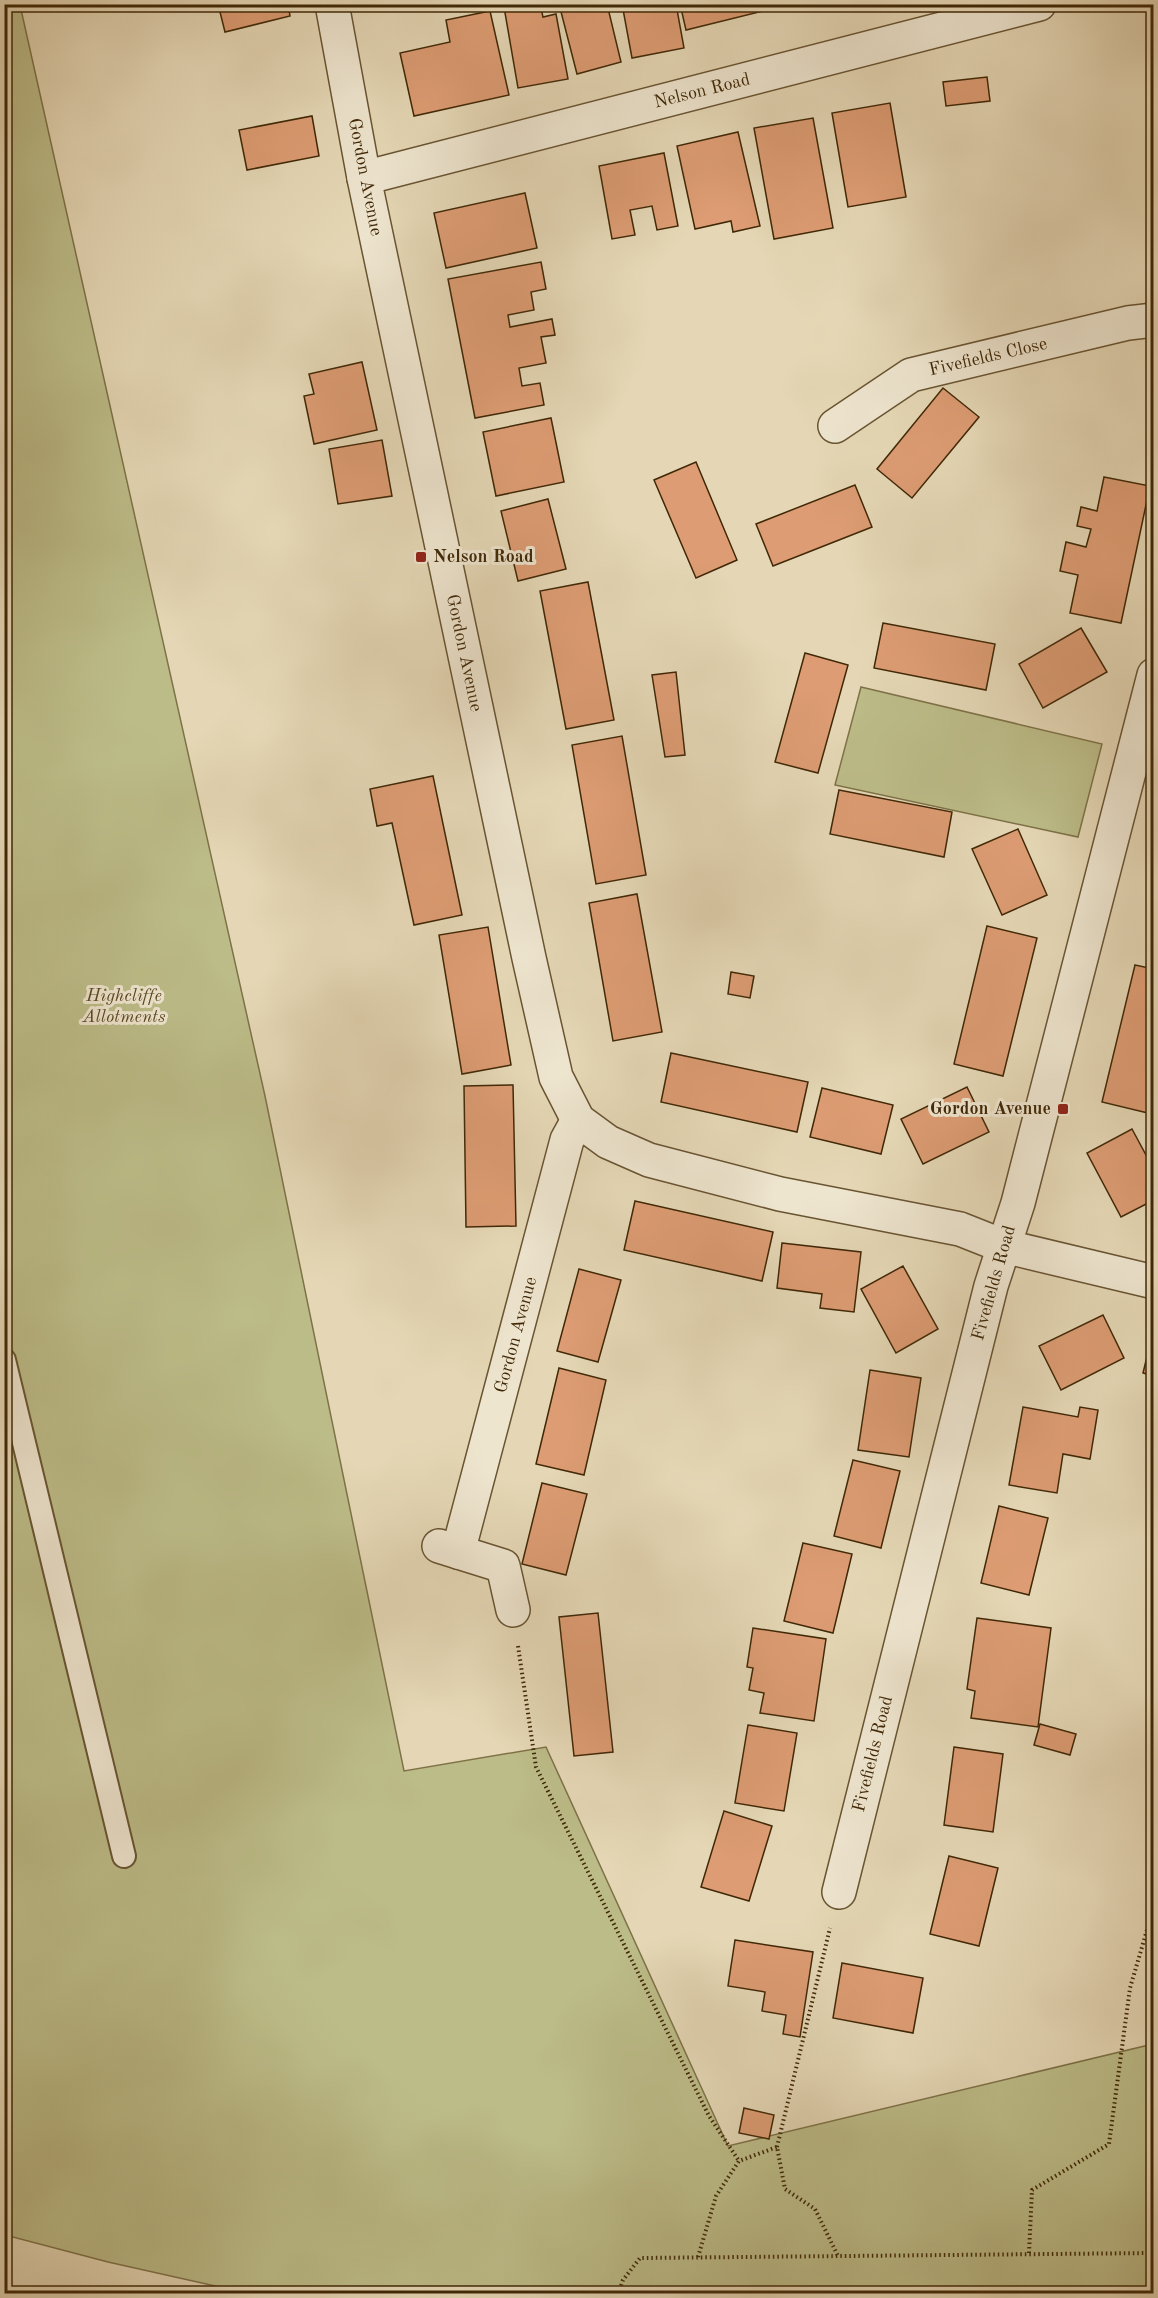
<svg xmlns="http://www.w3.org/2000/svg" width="1158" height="2298" viewBox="0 0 1158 2298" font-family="'Old Standard TT',serif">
  <rect width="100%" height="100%" fill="#e5d7b5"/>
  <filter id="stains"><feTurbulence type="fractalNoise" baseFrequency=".00333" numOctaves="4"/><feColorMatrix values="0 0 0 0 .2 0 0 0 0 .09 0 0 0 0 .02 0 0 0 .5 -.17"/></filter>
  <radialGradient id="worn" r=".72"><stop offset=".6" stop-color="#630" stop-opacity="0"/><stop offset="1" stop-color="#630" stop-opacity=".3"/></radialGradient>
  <g fill="#bcbc88" stroke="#7e7248" stroke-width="1.5">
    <polygon points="4,5 20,5 265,1096 404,1771 546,1747 728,2146 1153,2044 1153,2293 251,2294 108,2262 5,2235"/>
    <polygon points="861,687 1102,744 1078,837 835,785"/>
  </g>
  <g fill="#dd9c73" stroke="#402807" stroke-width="1.5">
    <polygon points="218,4 288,4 290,16 225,32"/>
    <polygon points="517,4 540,4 543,17 556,14 568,79 518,88 504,7"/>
    <polygon points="559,4 607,4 621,62 577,74"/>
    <polygon points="622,4 676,4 684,48 632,58"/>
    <polygon points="680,4 791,4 686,30"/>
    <polygon points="490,11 509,95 414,116 400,53 450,42 446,20"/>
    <polygon points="987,77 990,101 946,106 943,82"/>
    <polygon points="890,103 906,197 848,207 832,113"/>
    <polygon points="312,116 319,156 247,170 239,130"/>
    <polygon points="813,118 833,228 774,239 754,128"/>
    <polygon points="738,132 760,226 733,232 731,221 695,229 677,146"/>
    <polygon points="664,153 678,226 657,230 652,206 630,210 635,235 612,239 599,166"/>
    <polygon points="525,193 537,248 446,268 434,213"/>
    <polygon points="541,262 546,289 531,292 534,310 508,315 510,327 552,319 555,335 541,337 546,363 519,368 522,386 540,383 544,405 475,418 448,279"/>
    <polygon points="362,362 377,430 314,444 304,396 314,394 309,374"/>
    <polygon points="943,388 979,417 912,498 877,469"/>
    <polygon points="551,418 564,482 496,496 483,432"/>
    <polygon points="382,440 392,496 338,504 329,449"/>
    <polygon points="696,462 737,560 696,578 654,480"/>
    <polygon points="1104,477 1150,486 1121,623 1070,613 1078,575 1060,571 1066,542 1086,547 1091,529 1077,526 1081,507 1097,511"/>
    <polygon points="855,485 872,527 773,566 756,524"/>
    <polygon points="548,499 566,569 518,581 501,511"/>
    <polygon points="588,582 614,720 566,729 540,591"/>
    <polygon points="883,623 995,644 986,690 874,668"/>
    <polygon points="1081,628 1107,672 1043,708 1019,664"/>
    <polygon points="805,653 848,665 818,773 775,762"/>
    <polygon points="676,672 685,755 665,757 652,675"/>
    <polygon points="622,736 646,875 596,884 572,745"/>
    <polygon points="433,776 462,915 414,925 392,823 377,826 370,789"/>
    <polygon points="839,790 952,812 944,857 830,834"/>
    <polygon points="1018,829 1047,895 1002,915 972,849"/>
    <polygon points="637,894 662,1032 613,1041 589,903"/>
    <polygon points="987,926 1037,938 1003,1076 954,1064"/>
    <polygon points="488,927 511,1065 462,1074 439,935"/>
    <polygon points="1135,965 1154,969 1152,1114 1102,1102"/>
    <polygon points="731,972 754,976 750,998 728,994"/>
    <polygon points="671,1053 808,1082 797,1132 661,1102"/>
    <polygon points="513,1085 516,1226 466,1227 464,1086"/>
    <polygon points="967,1087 989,1132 923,1164 901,1119"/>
    <polygon points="822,1088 893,1105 881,1154 810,1137"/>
    <polygon points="1132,1129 1154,1170 1154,1200 1121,1217 1087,1153"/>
    <polygon points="635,1201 773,1232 762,1281 624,1250"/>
    <polygon points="782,1243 861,1252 854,1312 820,1308 822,1294 777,1288"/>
    <polygon points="903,1266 938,1329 896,1353 861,1289"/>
    <polygon points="579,1269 621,1280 598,1362 557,1351"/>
    <polygon points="1103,1315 1124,1358 1061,1390 1039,1346"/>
    <polygon points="1154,1328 1154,1376 1143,1373"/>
    <polygon points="559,1368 606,1380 584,1475 536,1464"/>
    <polygon points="870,1370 921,1378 909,1457 858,1450"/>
    <polygon points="1023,1407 1078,1417 1080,1407 1098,1410 1090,1459 1063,1454 1057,1493 1009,1485"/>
    <polygon points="853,1460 900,1471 881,1548 834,1536"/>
    <polygon points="542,1483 587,1494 566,1575 522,1564"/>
    <polygon points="999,1506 1048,1518 1029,1595 981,1583"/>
    <polygon points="803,1543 852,1554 833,1633 784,1621"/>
    <polygon points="598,1613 613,1752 574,1756 559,1617"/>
    <polygon points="977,1618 1051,1628 1038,1727 971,1718 975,1691 967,1689"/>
    <polygon points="753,1628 826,1639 814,1721 760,1713 764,1693 749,1690 753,1668 747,1667"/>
    <polygon points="1040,1724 1076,1734 1070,1755 1034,1745"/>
    <polygon points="748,1725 797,1733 784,1811 735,1803"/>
    <polygon points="954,1747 1003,1754 993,1832 944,1825"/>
    <polygon points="724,1811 772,1826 749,1901 701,1887"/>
    <polygon points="949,1856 998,1868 979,1946 930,1934"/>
    <polygon points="735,1940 813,1952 800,2037 783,2034 786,2015 762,2011 765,1992 728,1986"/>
    <polygon points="842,1963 923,1978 913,2033 833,2018"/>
    <polygon points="744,2108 774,2115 769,2139 739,2133"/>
  </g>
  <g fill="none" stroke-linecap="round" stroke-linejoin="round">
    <defs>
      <polyline id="service" points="4,1360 124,1856"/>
      <g id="minor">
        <polyline points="332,4 364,178 529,958 556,1077 578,1120 608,1142 649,1160 780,1194 960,1229 1003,1246 1154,1282"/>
        <polyline points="364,178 1039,4"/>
        <polyline points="835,426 911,375 1128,323 1154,320"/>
        <polyline points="439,1546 503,1566 513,1610"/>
        <polyline points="458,1552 567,1140 578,1120"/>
        <polyline points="839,1892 991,1286 1018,1203 1154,675"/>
      </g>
    </defs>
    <use href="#service" stroke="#695432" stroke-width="26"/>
    <use href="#minor" stroke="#695432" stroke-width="36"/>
    <g stroke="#402807" stroke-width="4" stroke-dasharray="1.5 3" stroke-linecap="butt">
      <polyline points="518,1646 536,1767 709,2116 739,2161"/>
      <polyline points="777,2147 830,1928"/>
      <polyline points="1029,2253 1032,2190 1109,2144 1130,1988 1154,1906"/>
      <polyline points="698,2257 716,2196 739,2161 777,2147 785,2189 815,2209 838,2256"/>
      <polyline points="618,2294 623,2280 640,2258 1154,2253"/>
    </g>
    <use href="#service" stroke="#eee5cf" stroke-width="22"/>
    <use href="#minor" stroke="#eee5cf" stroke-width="33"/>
  </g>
  <g fill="#8f2418" stroke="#eee5cf" stroke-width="2">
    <rect x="415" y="551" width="12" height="12" rx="3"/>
    <rect x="1057" y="1103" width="12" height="12" rx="3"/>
  </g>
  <g text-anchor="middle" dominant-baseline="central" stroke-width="6" stroke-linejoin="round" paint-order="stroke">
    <g font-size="18" fill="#402807" stroke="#eee5cf">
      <text transform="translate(702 91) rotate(-14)">Nelson Road</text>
      <text transform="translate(365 177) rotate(79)">Gordon Avenue</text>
      <text transform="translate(988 357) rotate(-13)">Fivefields Close</text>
      <text transform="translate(464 653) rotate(78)">Gordon Avenue</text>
      <text transform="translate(994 1283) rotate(-74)">Fivefields Road</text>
      <text transform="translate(516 1335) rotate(-75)">Gordon Avenue</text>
      <text transform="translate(873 1754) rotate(-76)">Fivefields Road</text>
    </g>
    <g font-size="18" font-weight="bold" fill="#402807" stroke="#eee5cf" text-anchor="start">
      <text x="433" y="557">Nelson Road</text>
      <text x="1051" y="1109" text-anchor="end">Gordon Avenue</text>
    </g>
    <g font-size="18" font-style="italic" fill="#594621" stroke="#eee5cf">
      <text x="124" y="996">Highcliffe<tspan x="124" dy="21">Allotments</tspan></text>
    </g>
  </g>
  <rect width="1158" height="2298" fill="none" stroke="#e5d7b5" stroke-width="24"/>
  <rect x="6" y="6" width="1146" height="2286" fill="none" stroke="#402807" stroke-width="3"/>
  <rect x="12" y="12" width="1134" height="2274" fill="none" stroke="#402807" stroke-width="1.5"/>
  <rect width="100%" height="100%" filter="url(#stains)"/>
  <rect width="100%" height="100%" fill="url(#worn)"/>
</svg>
